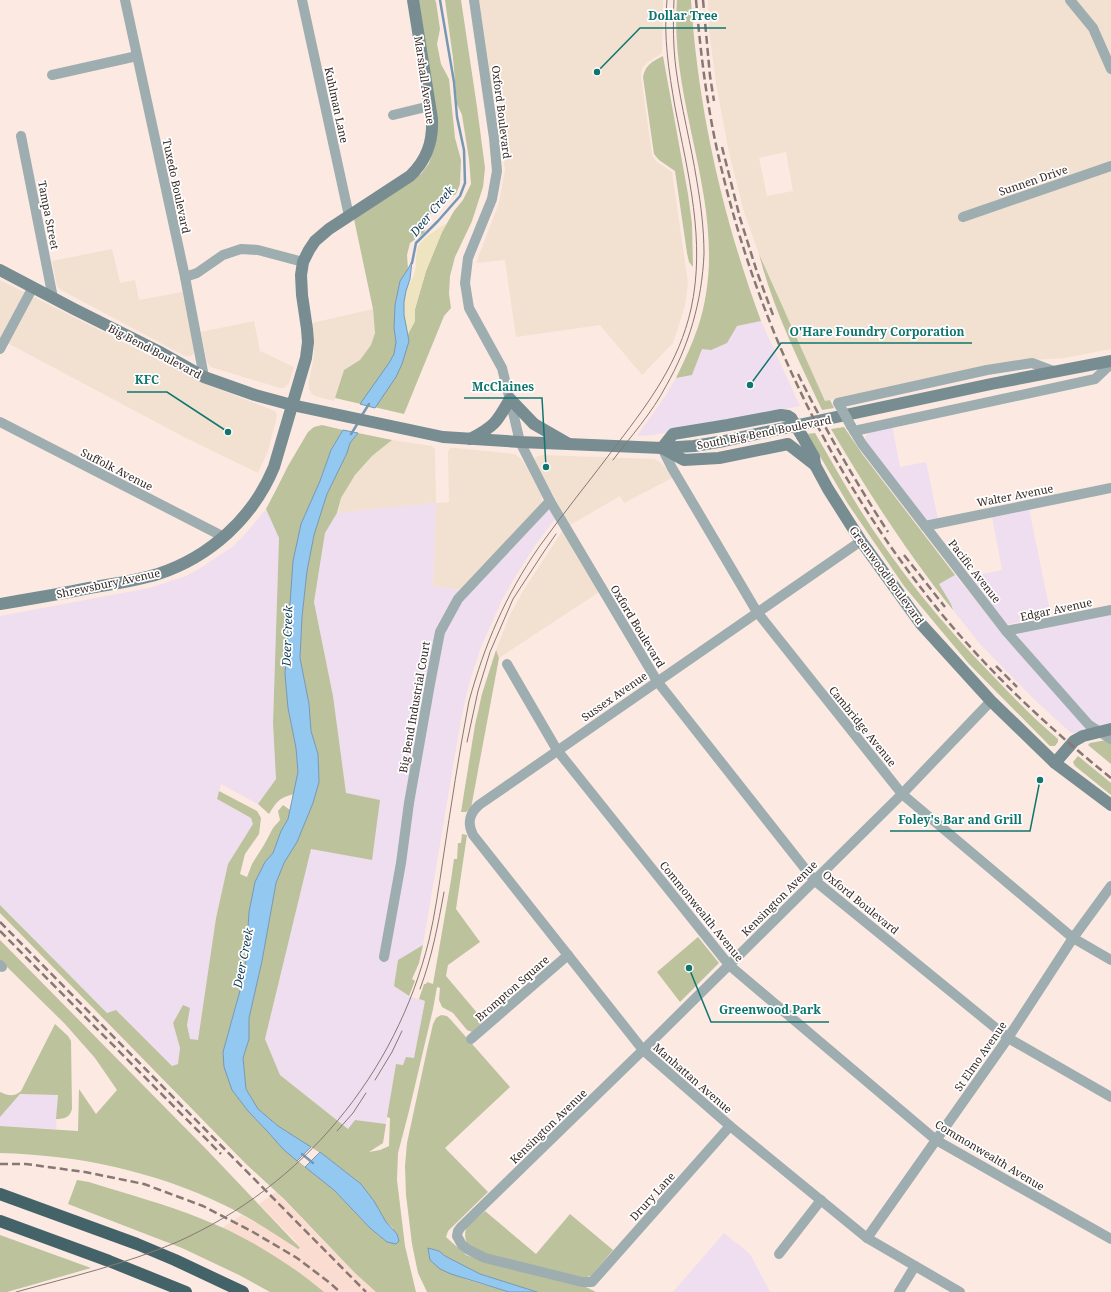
<svg xmlns="http://www.w3.org/2000/svg" width="1111" height="1292" viewBox="0 0 1111 1292" font-family="'Noto Serif',serif">
  <rect width="100%" height="100%" fill="#fce9e2"/>
  <g fill="#f2e0d0" fill-rule="evenodd">
    <polygon points="479,0 663,0 662,53 648,62 642,68 641,77 652,155 657,162 672,172 688,283 685,306 673,343 642,375 600,325 516,337 505,260 476,263 499,203 505,169"/>
    <path d="M708,0H1111V349L1064,358L1033,360L966,372L825,401L759,254L744,212L729,153L716,83L709,29ZM786,152L793,191L767,196L759,158Z"/>
    <polygon points="112,249 120,283 135,280 139,300 182,292 195,347 194,353 191,356 185,356 61,290 57,286 52,261"/>
    <polygon points="0,280 208,385 275,411 277,415 276,420 268,451 258,473 184,437 0,339"/>
    <polygon points="373,309 375,333 371,345 360,360 344,370 334,401 315,396 312,394 309,389 309,381 314,356 312,323"/>
    <polygon points="254,321 260,351 294,367 289,383 284,388 280,388 211,367 207,362 201,332"/>
    <polygon points="392,440 432,446 435,449 436,503 449,502 448,452 450,448 455,448 515,454 521,459 526,466 541,495 542,501 538,506 462,590 433,586 436,503 338,513 341,498 355,475 372,456"/>
    <polygon points="543,455 654,459 660,462 667,470 672,478 624,503 620,496 570,525 534,461 535,458 538,456"/>
    <polygon points="563,530 599,592 499,658 496,650 509,617 523,591"/>
  </g>
  <g fill="#eedeef">
    <polygon points="761,321 800,406 682,430 652,435 637,436 664,398 676,378 692,375 702,349 726,343 737,326"/>
    <polygon points="892,425 900,467 926,462 938,519 927,521 866,444 865,438 869,432"/>
    <polygon points="436,503 433,586 472,592 548,507 555,519 536,544 517,574 502,600 481,647 469,684 461,719 423,945 398,960 394,986 408,996 425,1001 414,1059 404,1065 396,1064 386,1124 355,1120 348,1129 280,1075 265,1039 311,848 371,860 380,800 346,794 333,696 314,602 325,533 337,513"/>
    <polygon points="266,509 279,538 273,723 276,779 258,804 221,784 217,799 251,818 253,824 228,864 216,918 198,1040 190,1040 187,1025 190,1008 173,1023 180,1048 178,1064 172,1066 116,1010 107,1013 0,905 0,616 149,588 186,576 202,567 232,547 247,532"/>
    <polygon points="1029,509 1051,616 1010,624 1006,624 968,577 1002,570 992,516"/>
    <polygon points="955,575 1022,656 1084,726 1085,729 1079,732 1071,733 1035,700 980,644 953,610 951,604 938,584"/>
    <polygon points="1111,613 1111,724 1098,726 1094,726 1017,636 1019,633"/>
    <polygon points="20,1094 58,1095 56,1129 0,1126 0,1116"/>
    <polygon points="724,1233 750,1254 770,1292 673,1292"/>
  </g>
  <polygon fill="#fbdcd0" points="276,1192 355,1273 376,1292 324,1292 294,1269 268,1252 222,1228 242,1215 267,1229 297,1243 259,1204"/>
  <g fill="#bbc29c">
    <polygon points="418,0 435,0 436,2 440,29 437,44 441,64 449,79 455,138 461,160 460,184 456,194 439,204 430,215 424,233 410,243 407,255 408,269 400,281 395,305 408,334 415,321 415,309 426,271 442,232 454,211 463,200 471,184 469,159 462,115 457,104 453,58 445,0 461,0 477,107 485,168 483,187 472,221 455,257 450,276 449,294 451,308 444,316 404,414 335,398 344,370 360,360 371,345 375,333 373,309 354,219 421,174 429,163 435,145"/>
    <path d="M677,0H691C698,110 723,218 761,321L737,326L727,343L711,350L702,349L692,375L676,378C684,361 692,345 698,327C705,307 709,280 709,258C710,171 670,88 677,0Z"/>
    <path d="M663,56L688,194L692,224L693,267L689,262L687,253L675,171L659,160L654,154L643,77C646,64 652,62 663,56Z"/>
    <path d="M759,254L825,401L830,400L834,408L822,410C798,359 773,309 759,254Z"/>
    <path d="M322,425L343,430L331,450L320,481L285,674L288,708L296,748L298,772L294,794C279,798 277,801 269,814L258,804L276,779L273,723L279,538L266,509L277,488L288,466L308,432L314,427Z"/>
    <path d="M844,427L863,455L955,575L939,584L951,604L953,610C907,553 868,492 831,429Z"/>
    <polygon points="358,433 392,440 372,456 355,475 341,498 337,513 325,533 314,602 333,696 346,793 380,800 372,860 311,849 265,1039 280,1075 348,1129 355,1120 386,1124 383,1143 369,1152 380,1150 389,1146 390,1118 387,1117 396,1064 403,1065 406,1057 414,1058 425,1001 419,999 424,984 426,984 427,982 433,984 451,880 454,859 457,859 458,843 461,843 462,834 467,835 456,909 480,942 448,965 446,976 484,1021 472,1032 467,1030 453,1013 442,1007 439,1000 440,988 437,987 433,1009 409,1111 398,1153 397,1180 405,1246 416,1292 376,1292 355,1273 284,1199 245,1163 0,913 0,905 107,1013 116,1010 172,1066 178,1064 180,1048 173,1023 183,1005 190,1008 187,1025 190,1039 198,1040 216,918 228,864 253,824 251,818 217,799 219,791 257,811 261,818 259,834 245,854 240,874 247,877 252,864 264,845 273,828 280,820 278,811 283,805 290,810 288,819 281,831 273,853 265,862 249,912 246,960 241,987 223,1052 232,1090 248,1111 268,1132 283,1149 334,1190 370,1228 387,1242 393,1228 386,1222 374,1201 361,1184 325,1156 278,1126 258,1109 246,1089 243,1058 249,1039 249,1018 262,961 276,883 284,863 297,842 313,803 319,782 318,754 311,731 309,704 300,658 302,617 307,571 314,535 327,494 347,453 350,443"/>
    <path d="M815,433C830,458 844,484 859,508C897,569 943,625 993,676C1014,698 1035,720 1058,739V742L1055,746H1050L1045,741L969,664L904,586L848,504L807,434Z"/>
    <polygon points="496,650 499,658 471,808 466,812 461,812 475,725 482,694"/>
    <polygon points="1106,740 1111,744 1111,764 1088,745 1090,743"/>
    <polygon points="1078,756 1111,783 1111,795 1075,766 1073,762"/>
    <polygon points="698,937 719,963 680,1002 657,972"/>
    <path d="M0,940L208,1151L300,1248L298,1249L295,1247C272,1232 249,1217 224,1205C154,1171 78,1155 0,1153V1126L78,1131L79,1089L96,1114L117,1090L95,1058L65,1024L0,960Z"/>
    <polygon points="423,945 419,963 412,979 415,981 409,996 394,986 398,960"/>
    <polygon points="441,1015 447,1016 451,1020 510,1087 445,1148 488,1192 448,1231 446,1237 466,1255 486,1262 584,1286 596,1292 537,1292 480,1274 445,1256 439,1251 429,1248 440,1269 468,1280 509,1292 427,1292 418,1273 412,1244 406,1195 405,1166 407,1143 427,1050 433,1024 436,1018"/>
    <path d="M55,1024L68,1036L71,1041L72,1109C70,1117 65,1119 56,1119L58,1095L20,1094L0,1117V1092C9,1096 14,1097 21,1091Z"/>
    <path d="M77,1180L89,1182C127,1194 165,1204 202,1219C244,1235 290,1263 324,1292H270L239,1275L182,1248L68,1204Z"/>
    <path d="M485,1211L536,1254L570,1214L613,1250L591,1276L583,1278L487,1255L467,1244C465,1238 464,1233 467,1227Z"/>
    <polygon points="0,1235 91,1268 7,1292 0,1292"/>
  </g>
  <path fill="#eee4bf" d="M447,223L442,232L426,271L415,309V321L408,334C404,321 401,304 406,291C408,284 414,279 415,271C417,264 415,255 418,247C424,236 437,230 447,223Z"/>
  <g fill="#93c8f1" stroke="#7798b4">
    <polygon points="412,261 410,279 406,291 404,302 404,315 409,341 402,364 396,377 375,408 360,404 389,363 394,354 396,342 394,328 395,305 400,281 408,269"/>
    <polygon points="343,430 358,433 350,443 347,453 327,494 314,535 307,571 302,617 300,658 309,704 311,731 318,754 319,782 313,803 297,842 284,863 276,883 262,961 249,1018 249,1039 243,1058 246,1089 258,1109 278,1126 311,1147 297,1161 283,1149 268,1132 248,1111 232,1090 224,1067 223,1052 241,987 246,960 249,912 255,882 265,862 273,853 281,831 288,819 298,772 296,748 288,708 285,674 293,561 301,524 320,481 331,450"/>
    <polygon points="320,1152 361,1184 374,1201 386,1222 397,1234 399,1241 396,1244 387,1242 370,1228 334,1190 305,1167"/>
    <polygon points="428,1248 439,1251 445,1256 480,1274 537,1292 509,1292 451,1274 440,1269 430,1260"/>
  </g>
  <g fill="none" stroke-linecap="round" stroke-linejoin="round">
    <g stroke="#7798b4" stroke-width="2.5">
      <polyline points="412,263 416,243 438,221 460,196 465,183 464,150 457,117 454,82 440,0"/>
      <polyline points="362,415 369,404"/>
      <polyline points="351,434 358,423"/>
      <polyline points="302,1154 313,1163"/>
    </g>
    <g stroke="#9eadaf" stroke-width="10">
      <polyline points="125,0 185,277 204,377"/>
      <polyline points="302,0 349,216"/>
      <polyline points="474,0 494,138 497,171 492,199 468,258 465,283 469,308 502,368 511,404 520,442 550,501 657,681 814,880 1008,1038 1111,1097"/>
      <polyline points="1070,0 1093,28 1111,69"/>
      <polyline points="52,75 137,56"/>
      <polyline points="393,115 430,106"/>
      <polyline points="21,136 53,298"/>
      <polyline points="963,217 1111,166"/>
      <polyline points="185,277 197,273 223,255 241,249 258,250 303,262"/>
      <polyline points="0,349 33,287"/>
      <polyline points="840,406 838,403 987,370 1032,363 1056,372"/>
      <polyline points="0,422 224,537"/>
      <polyline points="851,426 862,444 1006,631 1089,725 1111,739"/>
      <polyline points="854,431 1095,379 1111,364"/>
      <polyline points="662,448 672,468 757,612 902,794 1073,938 1111,960"/>
      <polyline points="925,526 1111,488"/>
      <path d="M861,541L479,805C469,814 467,823 473,835L643,1050L730,1126L867,1238L960,1292"/>
      <polyline points="1006,631 1111,610"/>
      <polyline points="507,664 557,750 729,965 936,1140 1111,1239"/>
      <polyline points="384,957 401,863 409,803 430,684 440,632 458,599 550,501"/>
      <polyline points="0,965 2,967"/>
      <polyline points="471,1039 568,955"/>
      <polyline points="730,1126 592,1282 582,1282 485,1258 467,1249 462,1245 457,1236 458,1231 461,1227 643,1050 902,794 991,701"/>
      <polyline points="867,1238 1008,1038 1073,938 1111,886"/>
      <polyline points="779,1254 821,1200"/>
      <polyline points="899,1292 915,1266"/>
    </g>
    <g stroke="#778d91" stroke-width="12">
      <polyline points="0,270 74,309 158,351 204,377 255,395 292,405 443,437 520,442 662,448 694,446 724,441 991,384 1111,361"/>
      <polyline points="802,436 814,457 815,465 828,489 861,541 921,624 991,701 1055,763 1111,805"/>
      <path d="M470,439C494,427 497,422 510,399L534,424L567,443"/>
      <polyline points="662,448 684,460 719,458 788,444 815,465"/>
      <polyline points="662,448 673,434 728,425 781,415 788,416 791,418"/>
      <path d="M0,604C30,599 60,594 89,588C112,584 136,581 158,574C210,557 253,518 274,467L306,358L308,342L307,329L302,295L301,275L303,262L309,250L315,241L329,229L410,176C427,160 433,142 432,119L413,0"/>
      <polyline points="1055,763 1074,741 1083,736 1111,729"/>
    </g>
    <g stroke="#436368" stroke-width="12">
      <polyline points="0,1194 137,1244 175,1260 243,1292"/>
      <polyline points="0,1221 109,1261 186,1292"/>
    </g>
    <g stroke="#877873" stroke-width="1">
      <path d="M613,460C631,436 652,413 666,386C689,346 702,301 704,254C704,230 701,205 697,182C691,144 681,107 676,69C673,46 673,23 674,0"/>
      <polyline points="467,742 478,691 490,652 513,599 545,550 556,534"/>
      <path d="M420,989C432,957 438,925 444,892"/>
      <polyline points="375,1080 392,1052 402,1031"/>
      <polyline points="337,1131 353,1113 366,1093"/>
      <path d="M16,1292C70,1277 126,1264 177,1242C303,1186 396,1074 429,940C435,914 439,886 443,859C451,806 459,753 469,701C485,644 505,596 539,547C564,512 592,478 618,443C650,401 679,362 691,309C706,241 688,174 675,107C669,72 663,36 667,0"/>
    </g>
    <g stroke="#877873" stroke-width="2.5" stroke-dasharray="8 4" stroke-linecap="butt">
      <path d="M696,0C701,58 708,115 722,171C758,321 825,462 918,584C973,657 1040,721 1111,778"/>
      <polyline points="703,0 710,76 714,101"/>
      <polyline points="722,147 740,218 757,272 773,315"/>
      <path d="M798,374C825,429 855,481 888,532"/>
      <polyline points="904,555 945,607"/>
      <polyline points="996,666 1017,687"/>
      <polyline points="0,922 366,1292"/>
      <polyline points="0,931 221,1154"/>
      <polyline points="0,1164 26,1164 85,1172 144,1184 203,1206 253,1232 297,1258 330,1283 340,1292"/>
    </g>
    <polyline stroke="#9eadaf" stroke-width="10" points="840,406 851,426"/>
    <polyline stroke="#778d91" stroke-width="12" points="791,418 802,436"/>
  </g>
  <g text-anchor="middle" dominant-baseline="central" stroke-width="3.5" stroke-linejoin="round" paint-order="stroke">
    <g font-size="11" fill="#352925" stroke="#fff">
      <text transform="translate(425 80) rotate(82)">Marshall Avenue</text>
      <text transform="translate(337 105) rotate(78)">Kuhlman Lane</text>
      <text transform="translate(502 112) rotate(83)">Oxford Boulevard</text>
      <text transform="translate(1033 180) rotate(-19)">Sunnen Drive</text>
      <text transform="translate(177 186) rotate(78)">Tuxedo Boulevard</text>
      <text transform="translate(49 215) rotate(79)">Tampa Street</text>
      <text transform="translate(155 351) rotate(28)">Big Bend Boulevard</text>
      <text transform="translate(764 432) rotate(-11)">South Big Bend Boulevard</text>
      <text transform="translate(117 469) rotate(27)">Suffolk Avenue</text>
      <text transform="translate(1015 495) rotate(-11)">Walter Avenue</text>
      <text transform="translate(975 571) rotate(52)">Pacific Avenue</text>
      <text transform="translate(887 575) rotate(54)">Greenwood Boulevard</text>
      <text transform="translate(108 583) rotate(-12)">Shrewsbury Avenue</text>
      <text transform="translate(1056 609) rotate(-12)">Edgar Avenue</text>
      <text transform="translate(638 626) rotate(59)">Oxford Boulevard</text>
      <text transform="translate(614 696) rotate(-35)">Sussex Avenue</text>
      <text transform="translate(414 707) rotate(-80)">Big Bend Industrial Court</text>
      <text transform="translate(863 726) rotate(51)">Cambridge Avenue</text>
      <text transform="translate(779 898) rotate(-45)">Kensington Avenue</text>
      <text transform="translate(861 902) rotate(39)">Oxford Boulevard</text>
      <text transform="translate(702 911) rotate(51)">Commonwealth Avenue</text>
      <text transform="translate(512 988) rotate(-41)">Brompton Square</text>
      <text transform="translate(980 1056) rotate(-55)">St Elmo Avenue</text>
      <text transform="translate(693 1078) rotate(41)">Manhattan Avenue</text>
      <text transform="translate(548 1126) rotate(-44)">Kensington Avenue</text>
      <text transform="translate(990 1155) rotate(31)">Commonwealth Avenue</text>
      <text transform="translate(652 1196) rotate(-48)">Drury Lane</text>
    </g>
    <g font-size="12" font-style="italic" fill="#143c58" stroke="#fff">
      <text transform="translate(432 211) rotate(-50)">Deer Creek</text>
      <text transform="translate(287 636) rotate(-88)">Deer Creek</text>
      <text transform="translate(243 958) rotate(-79)">Deer Creek</text>
    </g>
  </g>
  <path fill="none" stroke="#0f766e" stroke-width="1.5" d="M597 72L640 28H726M750 385L781 343H972M228 432L167 392H127M546 467L542 398H464M1040 780L1030 831H890M689 968L711 1022H829"/>
  <g fill="#0f766e" stroke="#fff" stroke-width="1.5">
    <circle cx="597" cy="72" r="4"/>
    <circle cx="750" cy="385" r="4"/>
    <circle cx="228" cy="432" r="4"/>
    <circle cx="546" cy="467" r="4"/>
    <circle cx="1040" cy="780" r="4"/>
    <circle cx="689" cy="968" r="4"/>
  </g>
  <g font-size="12" text-anchor="middle" font-weight="bold" fill="#0f766e" stroke="#fff" stroke-width="3.5" stroke-linejoin="round" paint-order="stroke">
    <text x="683" y="20">Dollar Tree</text>
    <text x="877" y="336">O'Hare Foundry Corporation</text>
    <text x="147" y="384">KFC</text>
    <text x="503" y="391">McClaines</text>
    <text x="960" y="824">Foley's Bar and Grill</text>
    <text x="770" y="1014">Greenwood Park</text>
  </g>
</svg>
